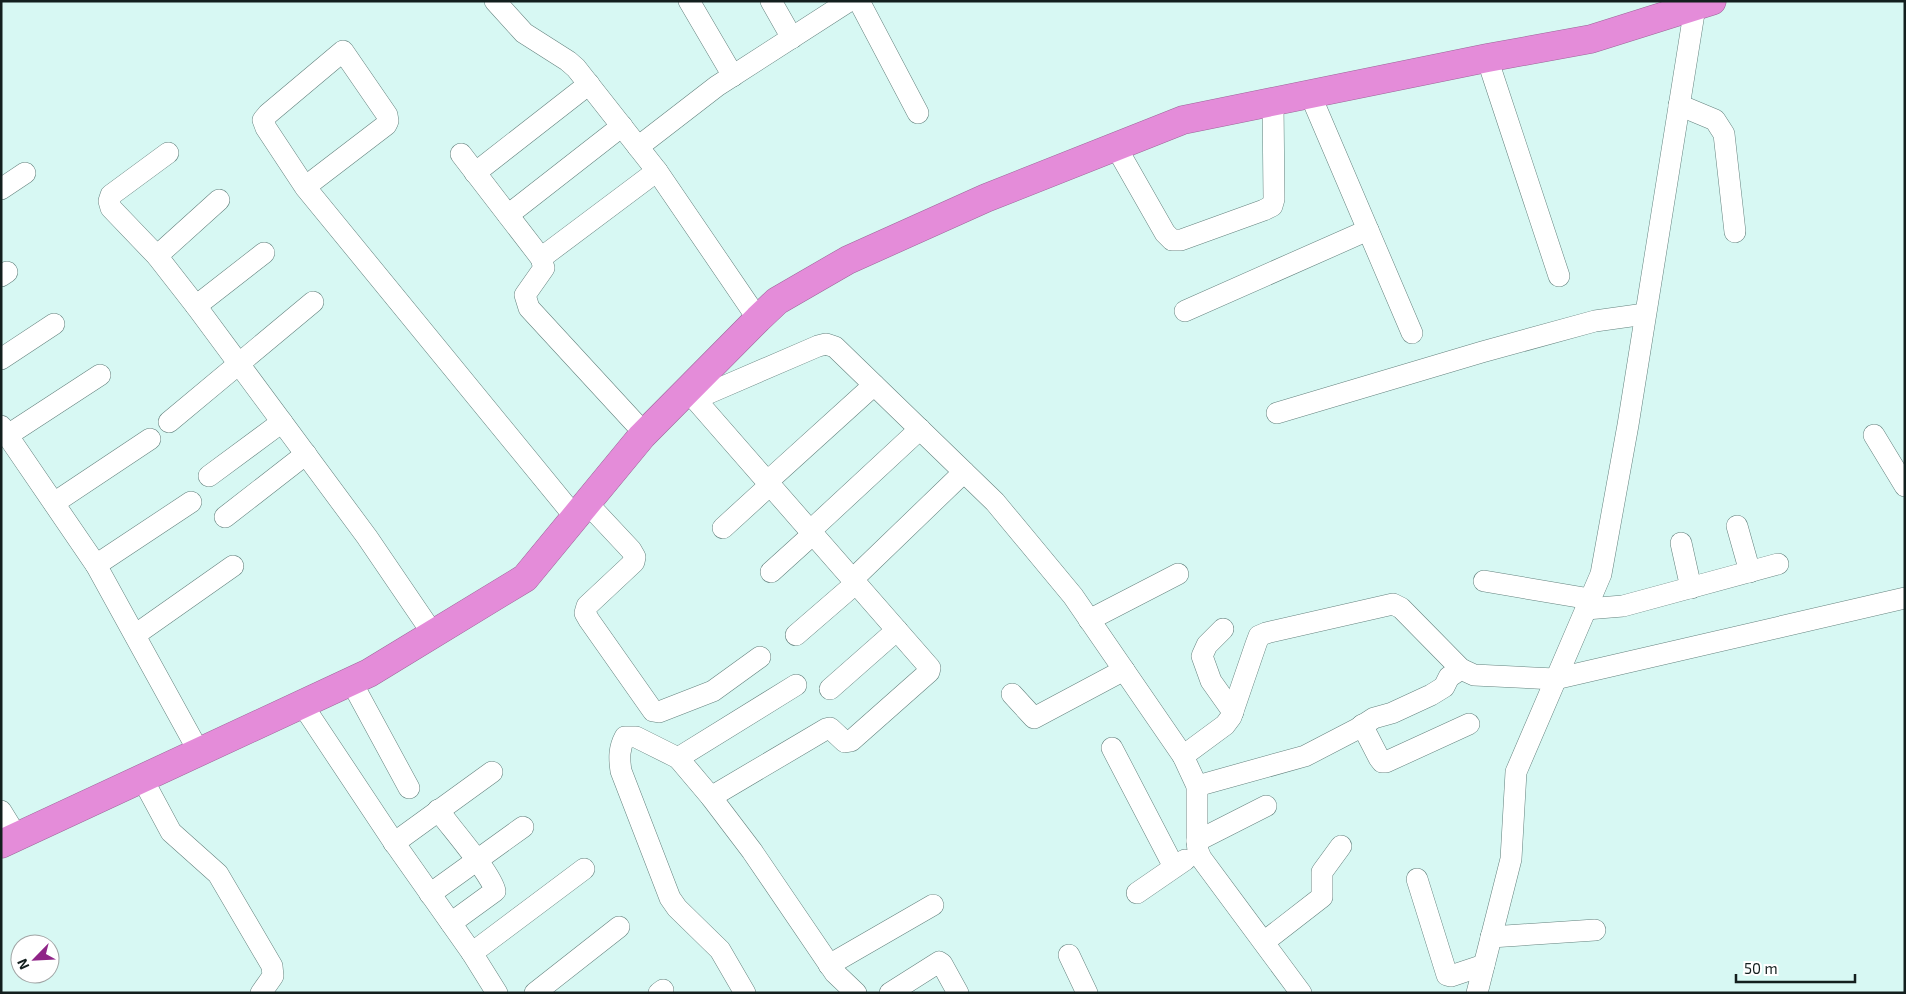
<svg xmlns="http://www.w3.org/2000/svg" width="1906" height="994" viewBox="0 0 1906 994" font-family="'Exo 2',sans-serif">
  <rect width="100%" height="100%" fill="#d7f8f3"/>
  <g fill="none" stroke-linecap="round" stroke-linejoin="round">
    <defs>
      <g id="minor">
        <polyline points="495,1 524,33 568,61 576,68 657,171 758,319"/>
        <polyline points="689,1 733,76"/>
        <polyline points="771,1 792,38"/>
        <polyline points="859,1 918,113"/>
        <polyline points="1487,58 1559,276"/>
        <polyline points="1310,94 1412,333"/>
        <polyline points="1679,105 1715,120 1724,134 1735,232"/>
        <polyline points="638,147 717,86 849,1"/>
        <polyline points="1116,147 1165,233 1172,240 1181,240 1264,210 1272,206 1274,199 1273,102"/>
        <polyline points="168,153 111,195 109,201 111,208 157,256 196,306 367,537 433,634"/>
        <polyline points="461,154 541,258 544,268 525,295 529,308 645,434"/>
        <polyline points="475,173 589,84"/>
        <polyline points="305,187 386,125 388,121 387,115 343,51 268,114 263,120 266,128 305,187 575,517"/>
        <polyline points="1,189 25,173"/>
        <polyline points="508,215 622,126"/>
        <polyline points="157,256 219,200"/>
        <polyline points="541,258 657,171"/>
        <polyline points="1,276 7,272"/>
        <polyline points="196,306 264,253"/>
        <polyline points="1185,311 1368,230"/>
        <polyline points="1,359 54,324"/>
        <polyline points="688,391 930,668 929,672 851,741 845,742 830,728 826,729 711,797"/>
        <polyline points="695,399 818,346 826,344 835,347 995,502 1073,596 1183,756 1197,786 1197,841 1198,851 1201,858 1301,993"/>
        <polyline points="1277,413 1482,352 1595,321 1645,314"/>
        <polyline points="169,422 313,302"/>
        <polyline points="1,426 96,565 199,752"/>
        <polyline points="8,435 100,375"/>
        <polyline points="1874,435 1905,486"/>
        <polyline points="209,476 282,422"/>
        <polyline points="767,482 874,385"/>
        <polyline points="54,503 150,439"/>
        <polyline points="587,503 631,550 635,557 634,562 587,606 585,613 589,620 653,711 659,712 713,691 760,657"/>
        <polyline points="225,517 306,454"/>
        <polyline points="1737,526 1750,572"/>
        <polyline points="723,528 770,485"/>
        <polyline points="810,531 920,429"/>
        <polyline points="1681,543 1691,588"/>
        <polyline points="96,565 191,502"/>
        <polyline points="771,572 813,534"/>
        <polyline points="852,580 964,472"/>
        <polyline points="1484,581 1590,599"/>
        <polyline points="1586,609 1623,606 1778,564"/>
        <polyline points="1089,620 1178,574"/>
        <polyline points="1223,629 1207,645 1202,656 1211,681 1233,712"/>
        <polyline points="135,635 233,566"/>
        <polyline points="796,635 855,584"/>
        <polyline points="351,681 409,788"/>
        <polyline points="830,689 897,630"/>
        <polyline points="1012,694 1034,718 1124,670"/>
        <polyline points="302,704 393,841 472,953 497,993"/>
        <polyline points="1362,725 1379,758 1382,762 1386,762 1469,724"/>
        <polyline points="1112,748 1174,867"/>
        <polyline points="1183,756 1225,725 1231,717 1256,644 1259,636 1266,633 1393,604 1401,608 1461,669"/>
        <polyline points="678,758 796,685"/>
        <polyline points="142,778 171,832 218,874 272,966 273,976 261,993"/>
        <polyline points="1197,786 1305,756 1357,729 1374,718 1392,713 1431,695 1444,687 1449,677 1461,669 1474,675 1555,679 1905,598"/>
        <path d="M438,810C451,828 491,873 495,891L451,923"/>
        <polyline points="1,811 17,837"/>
        <polyline points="1197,841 1266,806"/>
        <polyline points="394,843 492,772"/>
        <polyline points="1417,879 1447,975 1451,976 1484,965"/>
        <polyline points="1137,893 1185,860"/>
        <polyline points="430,894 523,827"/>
        <polyline points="1491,937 1595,930"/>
        <polyline points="1264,942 1322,897 1322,872 1341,846"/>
        <polyline points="472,953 584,869"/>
        <polyline points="1069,955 1087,993"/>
        <polyline points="829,965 933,905"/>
        <polyline points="535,993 619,927"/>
        <polyline points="659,993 663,990"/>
        <path d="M745,993L720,950L677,908L670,898L621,771C619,758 619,748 625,737H636L678,758L711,797L752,851L835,973L856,993"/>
        <polyline points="890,993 939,962 942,964 958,993"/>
        <polyline points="1477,993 1511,859 1516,772 1601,574 1628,425 1695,7"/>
      </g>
      <polyline id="highway" points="1,844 369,673 525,578 642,436 758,319 777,301 848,260 986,198 1183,120 1487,58 1591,39 1712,1"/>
    </defs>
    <use href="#minor" stroke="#64827e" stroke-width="22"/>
    <use href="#highway" stroke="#9b6698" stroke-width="29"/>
    <use href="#minor" stroke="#fff" stroke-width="21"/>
    <use href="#highway" stroke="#e48cd9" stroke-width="28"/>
  </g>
  <rect width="1906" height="994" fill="none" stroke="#131f1e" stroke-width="5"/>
  <g transform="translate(35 959) rotate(246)"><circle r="24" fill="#ffffff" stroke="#a1a5a5"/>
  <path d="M0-4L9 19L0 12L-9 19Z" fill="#8f2487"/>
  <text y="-8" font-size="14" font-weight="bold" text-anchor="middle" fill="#131f1e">N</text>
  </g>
  <path d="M1736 974v8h119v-8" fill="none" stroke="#131f1e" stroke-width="2.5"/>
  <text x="1744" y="974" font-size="15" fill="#131f1e" stroke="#ffffff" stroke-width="4" paint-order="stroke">50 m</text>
</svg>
